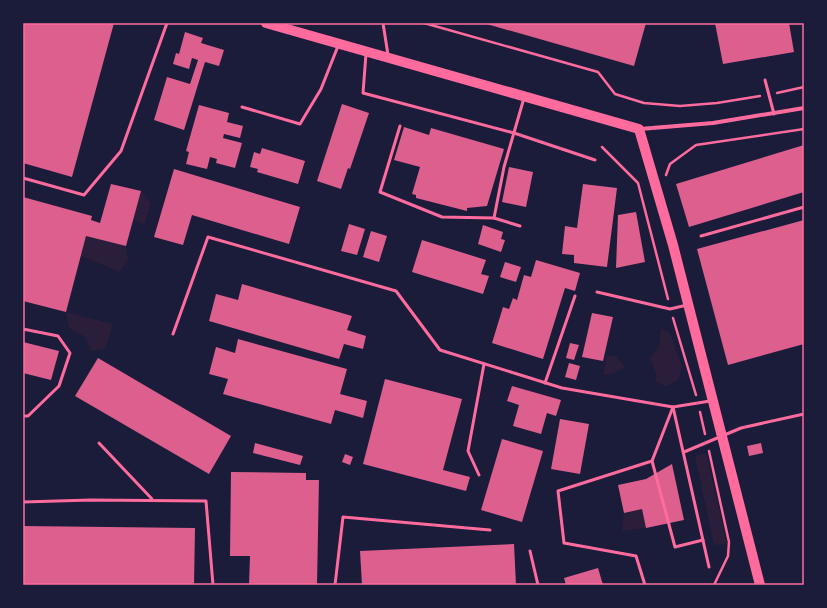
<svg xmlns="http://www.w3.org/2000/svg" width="827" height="608" viewBox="0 0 827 608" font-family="'Golos Text',sans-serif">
  <rect width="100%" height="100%" fill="#1b1b3a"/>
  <g fill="#2a1e3b">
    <polygon points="141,191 151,203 144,226 133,218"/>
    <polygon points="86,236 126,246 128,260 120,272 81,256"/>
    <polygon points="66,312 113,324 105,349 91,351 85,337 69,328"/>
    <polygon points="661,329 670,333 682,367 678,380 666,386 656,382 656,373 650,358 659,347"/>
    <polygon points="607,355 616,356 625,367 614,373 603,375"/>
    <polygon points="706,453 727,544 714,545 695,456"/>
    <polygon points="642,509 646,528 622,531 624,513"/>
  </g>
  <g fill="#dd5f8e">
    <polygon points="23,23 114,23 72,177 23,163"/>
    <polygon points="483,23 646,23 634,66"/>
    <polygon points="715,23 789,23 794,52 723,64"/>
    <polygon points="185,32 203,38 201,43 224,50 219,66 205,62 184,130 154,120 167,77 190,84 198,60 192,58 189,69 173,64 176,53 179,54"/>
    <polygon points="342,104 369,113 350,169 348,168 341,189 317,181"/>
    <polygon points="199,105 229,113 227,122 243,126 240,138 224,134 223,138 242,143 235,168 216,163 217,159 210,157 207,169 186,164 189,152 186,151"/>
    <polygon points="404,127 429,135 431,128 504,149 487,206 467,208 467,211 416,198 416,195 412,194 420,167 394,160"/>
    <polygon points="804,145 804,192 689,227 676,184"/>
    <polygon points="262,148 305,161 298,184 257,172 258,169 250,167 254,152 260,154"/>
    <polygon points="509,167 533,172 526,207 502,202"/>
    <polygon points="174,169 300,207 289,244 192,215 183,245 154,237"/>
    <polygon points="111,184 141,191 126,246 86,236 66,312 23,301 23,197 92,216 91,220 100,223"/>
    <polygon points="583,184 617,188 607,267 574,263 574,255 562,254 565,226 577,228"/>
    <polygon points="636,212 645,262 616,268 618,215"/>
    <polygon points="804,220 804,344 728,365 697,249"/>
    <polygon points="349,224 365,229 357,255 341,251"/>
    <polygon points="483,225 503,232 501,239 505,240 501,252 478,244"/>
    <polygon points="371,231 387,236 379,262 363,257"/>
    <polygon points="422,240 486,260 481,274 489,276 483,294 412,272"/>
    <polygon points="536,260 580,273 575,291 565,288 543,359 492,343 503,307 509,309 513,298 517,300 524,275 531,277"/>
    <polygon points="505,262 521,267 516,282 500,277"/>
    <polygon points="242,284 352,316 347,330 366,336 363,349 344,344 339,359 209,321 216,294 238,300"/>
    <polygon points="592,313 613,317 603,361 582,357"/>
    <polygon points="238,339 347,369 340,394 367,401 363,418 335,410 331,424 223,394 228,379 209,374 216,347 235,353"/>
    <polygon points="23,342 59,351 51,380 23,373"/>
    <polygon points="570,343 579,345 574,360 566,358"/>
    <polygon points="98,358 231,436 209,474 75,396"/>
    <polygon points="569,363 580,366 576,380 565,377"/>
    <polygon points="385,379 462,399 443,470 470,477 466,491 363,464"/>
    <polygon points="512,386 561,400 556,416 547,413 541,434 513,426 519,405 507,401"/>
    <polygon points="560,419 589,424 580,474 551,469"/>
    <polygon points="502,439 543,451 522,522 481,510"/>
    <polygon points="255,443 303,456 300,465 253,453"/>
    <polygon points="761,443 763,453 749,456 747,446"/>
    <polygon points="345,454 353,457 350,465 342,462"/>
    <polygon points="672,464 684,520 646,528 642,509 624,513 618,485 646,479"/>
    <polygon points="231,472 306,473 306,480 319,480 317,585 249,585 250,556 230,556"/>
    <polygon points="23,526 195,528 194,585 23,585"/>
    <polygon points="514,544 516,585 362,585 360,551"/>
    <polygon points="598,568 603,585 566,585 564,578"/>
  </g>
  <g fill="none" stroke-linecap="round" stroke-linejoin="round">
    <g stroke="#ff6b9d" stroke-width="2.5">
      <polyline points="424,23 598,72 615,94 644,103 680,106 717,103 760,96"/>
      <polyline points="777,93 804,87"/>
      <polyline points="602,147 638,183 668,299"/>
      <polyline points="666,175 670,164 696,145 804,129"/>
      <polyline points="673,318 696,395"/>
      <polyline points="700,412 705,434"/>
      <polyline points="709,451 729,542 728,556 714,585"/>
    </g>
    <g stroke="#ff6b9d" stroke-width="3">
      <polyline points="383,23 388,55"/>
      <polyline points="366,54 363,93 514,133 595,160"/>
      <polyline points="765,80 774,114"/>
      <polyline points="242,107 300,124 321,89 338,46"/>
      <polyline points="400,126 380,192 442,217 494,218 520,226"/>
      <polyline points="23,178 84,195 121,151 167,23"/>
      <polyline points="494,218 504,167 524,98"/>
      <polyline points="701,236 804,207"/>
      <polyline points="597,292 670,309 687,305"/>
      <polyline points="23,329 58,336 70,353 59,386 28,416 23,416"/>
      <polyline points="173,334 208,237 396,291 440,350 562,388 673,407 709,567"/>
      <polyline points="545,383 575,296"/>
      <polyline points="99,443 152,499"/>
      <polyline points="684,452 741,428 804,414"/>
      <polyline points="479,475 468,451 484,364"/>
      <polyline points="23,502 91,500 206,501 213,585"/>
      <polyline points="703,540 675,547 652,461 673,407 710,401"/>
      <polyline points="530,551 538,585"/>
      <polyline points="335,585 343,517 490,530"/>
      <polyline points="645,585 636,556 564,543 558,491 652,461"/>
    </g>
    <polyline stroke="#ff6b9d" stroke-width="4" points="640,129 713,123 804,108"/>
    <polyline stroke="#ff6b9d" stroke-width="10" points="266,23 639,129 673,245 760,585"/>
  </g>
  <rect width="827" height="608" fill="none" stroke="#1b1b3a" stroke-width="48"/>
  <rect x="24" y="24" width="779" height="560" fill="none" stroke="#ff6b9d" stroke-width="1.5"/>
</svg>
